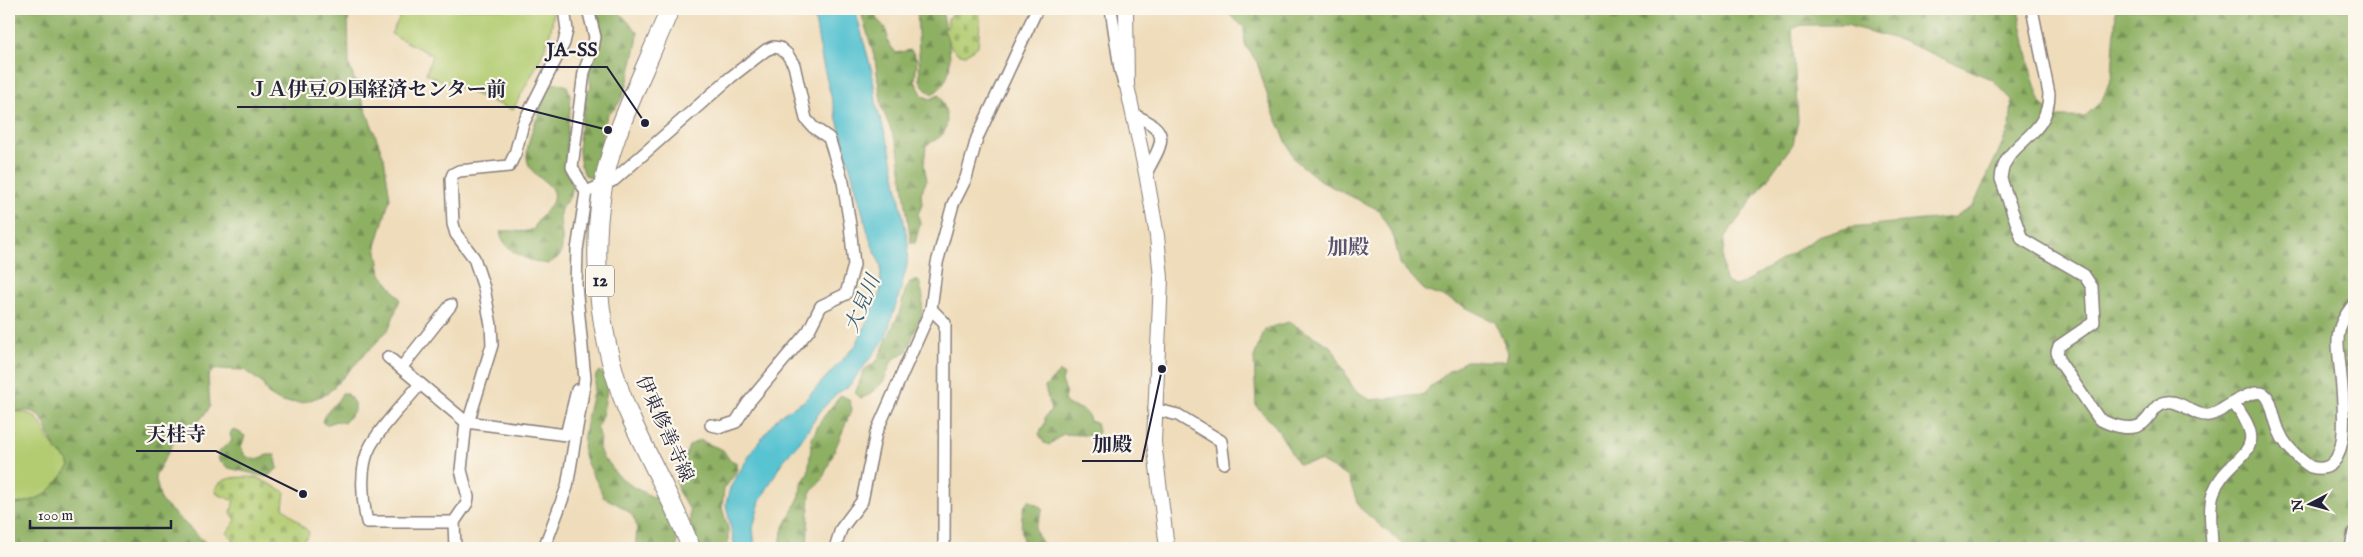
<svg xmlns="http://www.w3.org/2000/svg" width="2363" height="557" viewBox="0 0 2363 557" font-family="'IM FELL English','Noto Serif JP',serif">
  <defs>
    <pattern id="forest-firs" width="22" height="20" patternUnits="userSpaceOnUse" patternTransform="scale(1.25)"><rect width="22" height="20" fill="#8eb064"/><path d="M5 1l3.5 6h-7zM16 11l3.5 6h-7z" fill="#748f54"/></pattern>
    <pattern id="cemetery-stones" width="16" height="16" patternUnits="userSpaceOnUse" patternTransform="scale(1.25)"><rect width="16" height="16" fill="#b3cc72"/><path d="M2 7V4a2 2 0 0 1 4 0v3zM10 15v-3a2 2 0 0 1 4 0v3z" fill="#9aaf64"/></pattern>
  </defs>
  <rect width="100%" height="100%" fill="#fbf7ec"/>
  <filter id="ink" filterUnits="userSpaceOnUse"><feTurbulence type="fractalNoise" baseFrequency=".02" numOctaves="2"/><feDisplacementMap in="SourceGraphic" scale="10" xChannelSelector="R" yChannelSelector="G"/><feConvolveMatrix kernelMatrix="1 2 1 2 8 2 1 2 1" color-interpolation-filters="sRGB"/></filter>
  <filter id="wash" filterUnits="userSpaceOnUse"><feTurbulence type="fractalNoise" baseFrequency=".0096" numOctaves="4" result="noise"/><feDisplacementMap in="SourceGraphic" scale="20" xChannelSelector="R" yChannelSelector="G"/><feGaussianBlur stdDeviation="1.12" result="paint"/><feColorMatrix in="noise" values="0 0 0 0 0 0 0 0 0 0 0 0 0 0 0 0 0 1.4 0 .05"/><feComposite in="paint" operator="in"/></filter>
  <g filter="url(#wash)">
    <rect width="100%" height="100%" fill="#efdcba"/>
    <g fill="#b3cc72" stroke="#6a7756">
      <path d="M404,9H553C555,42 527,81 513,110L426,74L432,55L391,34Z"/>
      <path d="M9,411C46,412 37,425 55,448C60,455 66,457 70,466C49,494 44,500 9,505Z"/>
    </g>
    <g fill="url(#forest-firs)" stroke="#586950" fill-rule="evenodd">
      <path d="M9,9H348L349,65L384,158L390,198L376,246L381,274L400,299L389,329L327,394L302,403L281,402L268,394L262,383L244,370L215,369L208,376L210,407L201,419L175,440L155,476L161,501L211,548H9V505C44,501 49,493 70,466C66,457 59,455 55,448C42,423 46,404 9,413Z"/>
      <path d="M595,9H616L638,32C638,42 635,49 633,59C628,79 626,103 607,115L602,137L601,155L595,174L590,177L585,175C572,152 583,116 587,91L591,87L589,74L596,19Z"/>
      <path d="M860,9H876V18L885,28L888,37L887,41L896,53L911,50L917,59L915,81L923,96L931,99L939,95C945,106 951,122 943,134C940,138 931,142 926,145L924,166L927,180L921,193L922,205L918,214L920,224L915,243H911L898,147L882,108L875,59Z"/>
      <path d="M917,9H942C946,36 962,78 932,94L925,89L920,80Z"/>
      <path d="M1223,9H2018L2032,76L2041,103L2056,117H2084L2102,101L2112,75L2116,9H2354V548H1412L1403,545L1359,507L1348,477L1320,461L1298,464L1276,427L1256,406L1254,357L1265,329L1289,322L1332,347L1353,388L1370,400L1422,395L1447,372L1466,361H1506L1508,352L1495,322L1449,299L1425,291L1400,264L1394,238L1379,210L1322,182L1294,159L1271,107L1257,62L1245,45L1244,27ZM1802,25H1846L1900,40L1993,80L2012,100L2010,127L1973,206L1955,217L1850,227L1818,237L1742,284L1734,286L1725,281L1722,259L1725,237L1793,144L1798,121L1792,29Z"/>
      <path d="M559,83L567,86C574,101 569,111 568,127C567,138 567,153 567,165C568,173 574,183 572,191C570,201 561,203 560,214C560,229 565,241 560,256L548,264C530,262 504,252 500,232C511,228 519,235 534,229C538,215 551,209 553,200C558,181 528,179 527,157C527,133 542,112 547,90L550,84Z"/>
      <polygon points="915,280 919,281 923,296 922,313 907,351 892,360 884,381 869,395 861,398 855,394 864,370 877,361 900,311 905,291 910,282"/>
      <path d="M599,371L604,375L608,384L603,412L597,429L600,438L599,448L603,459L610,464L614,472L633,487L665,503V516L676,533L677,548H636C635,541 638,531 636,524C633,510 615,503 603,497C599,482 588,470 584,455C580,433 594,398 596,375Z"/>
      <path d="M1060,371L1064,375L1062,381L1066,391L1064,400C1072,412 1086,403 1090,421L1096,423L1098,432L1096,436L1063,434L1049,445L1044,443L1039,434L1045,423V417L1051,410L1045,387Z"/>
      <path d="M342,393H347L354,403V411L344,423L336,421L326,425L322,422C324,411 338,404 342,393Z"/>
      <polygon points="841,395 849,399 852,409 822,480 810,493 807,548 780,548 782,531 800,496 801,484 808,474 812,438 821,420"/>
      <polygon points="232,430 237,431 245,436 241,447 245,456 256,460 267,455 275,455 278,468 267,477 229,468 219,461 218,452 232,441 230,434"/>
      <polygon points="699,440 723,450 729,459 737,463 738,470 724,489 722,508 728,528 728,548 698,548 690,523 690,510 678,491 676,481 689,446"/>
      <path d="M1029,500L1043,509C1036,531 1030,525 1044,545H1051L1056,548H1025C1021,536 1018,510 1029,500Z"/>
    </g>
    <g fill="url(#cemetery-stones)" stroke="#6a7756">
      <path d="M952,9H981L978,46L965,55C950,53 949,42 944,29L948,26V18L951,17Z"/>
      <path d="M256,477L285,492L283,507L309,532L308,536L298,546L293,543L286,548H240L227,533L236,520L231,513L234,501L217,494L215,489C224,474 241,478 256,477Z"/>
    </g>
    <polygon fill="#58c3d1" stroke="#3d7286" points="813,9 855,9 872,72 877,108 890,149 908,243 907,265 900,292 885,339 848,387 836,394 821,410 800,442 782,462 760,501 753,528 755,548 735,548 726,504 730,488 754,448 779,416 804,401 856,345 880,293 881,266 870,240 835,112 822,60"/>
  </g>
  <g filter="url(#ink)">
    <g fill="none" stroke-linecap="round" stroke-linejoin="round">
      <defs>
        <g id="minor">
          <polyline points="1111,9 1120,69 1124,84"/>
          <path d="M2032,9L2049,94C2049,139 2003,141 2001,179L2022,239L2084,275L2092,287L2094,322L2059,346L2057,352L2060,362L2099,419C2110,425 2130,432 2142,424C2152,417 2153,404 2167,402C2182,400 2194,417 2209,415C2218,414 2228,405 2236,401C2274,379 2268,404 2279,431C2283,442 2291,450 2299,458C2303,461 2307,465 2311,467C2363,482 2337,365 2338,341C2338,326 2345,315 2354,304"/>
          <path d="M1134,115C1172,131 1163,142 1146,173"/>
          <polyline points="586,192 572,167 584,72 593,48 595,37 588,9"/>
          <polyline points="388,357 466,422 566,435 577,390"/>
          <polyline points="401,368 451,305"/>
          <path d="M420,384C404,404 384,423 371,445C359,465 362,500 367,522H454L455,548"/>
          <polyline points="1154,409 1178,415 1221,441 1224,463"/>
          <polyline points="468,423 492,345 491,325 484,288 474,258 456,234 453,224 451,179 453,174 459,171 509,166 515,154 523,124 564,43 567,30 564,9"/>
          <polyline points="454,522 467,503 468,497 461,470 466,422"/>
          <polyline points="544,548 567,487 585,379 576,285 577,250 586,192 614,180 731,77 766,50 773,47 780,48 787,54 794,65 806,119 813,127 829,138 843,182 850,225 854,265 846,294 821,306 809,330 748,403 736,422 721,427 711,425"/>
          <polyline points="835,548 841,529 862,501 876,433 931,309"/>
          <polyline points="944,548 945,323 931,309 937,263 953,204 966,178 977,138 1037,9"/>
          <path d="M2212,548C2212,531 2208,510 2213,494C2227,452 2277,456 2233,403"/>
          <polyline points="2351,548 2354,532"/>
        </g>
        <polyline id="tertiary" points="1126,9 1127,86 1146,173 1157,236 1161,278 1154,442 1167,548"/>
        <path id="primary" d="M670,9C652,52 632,95 616,138C586,221 594,326 626,407C646,455 673,499 691,548"/>
      </defs>
      <use href="#minor" stroke="#887f7a" stroke-width="14"/>
      <use href="#tertiary" stroke="#887f7a" stroke-width="16"/>
      <use href="#primary" stroke="#887f7a" stroke-width="20"/>
      <use href="#minor" stroke="#fff" stroke-width="11"/>
      <use href="#tertiary" stroke="#fff" stroke-width="14"/>
      <use href="#primary" stroke="#fff" stroke-width="18"/>
    </g>
  </g>
  <g text-anchor="middle" dominant-baseline="central" stroke-width="4.5" stroke-linejoin="round" paint-order="stroke">
    <rect fill="#fbf7ec" stroke="#636270" stroke-width="1" x="586" y="265.5" width="28" height="31" rx="4"/>
    <g font-size="18" font-weight="bold" fill="#22223b">
      <text x="600" y="281">12</text>
    </g>
    <g font-size="19" fill="#22223b" stroke="#fbf7ec">
      <text transform="translate(664 429) rotate(66)">伊東修善寺線</text>
    </g>
    <g font-size="20" font-style="italic" fill="#355a70" stroke="#fbf7ec">
      <text transform="translate(863 304) rotate(-67)">大見川</text>
    </g>
    <g font-size="21" font-weight="bold" fill="#5b5473" stroke="#fbf7ec">
      <text x="1348" y="248">加殿</text>
    </g>
  </g>
  <path fill="none" stroke="#22223b" stroke-width="2" d="M645 123L607 67H536M608 130L517 107H237M303 494L216 451H136M1162 369L1142 461H1082"/>
  <g fill="#22223b" stroke="#fbf7ec" stroke-width="2">
    <circle cx="645" cy="123" r="5"/>
    <circle cx="608" cy="130" r="5"/>
    <circle cx="303" cy="494" r="5"/>
    <circle cx="1162" cy="369" r="5"/>
  </g>
  <g font-size="20" text-anchor="middle" font-weight="bold" fill="#22223b" stroke="#fbf7ec" stroke-width="4.5" stroke-linejoin="round" paint-order="stroke">
    <text x="572" y="56">JA-SS</text>
    <text x="377" y="96">ＪＡ伊豆の国経済センター前</text>
    <text x="176" y="441">天桂寺</text>
    <text x="1112" y="451">加殿</text>
  </g>
  <rect width="2363" height="557" fill="none" stroke="#fbf7ec" stroke-width="30"/>
  <g transform="translate(2310 504) rotate(264)" stroke="#fbf7ec" stroke-width="4" paint-order="stroke">
  <path d="M0-4L9 19L0 12L-9 19Z" fill="#22223b"/>
  <text y="-8" font-size="14" font-weight="bold" text-anchor="middle" fill="#22223b">N</text>
  </g>
  <path d="M30 520v8h141v-8" fill="none" stroke="#22223b" stroke-width="2.5"/>
  <text x="38" y="520" font-size="15" fill="#22223b" stroke="#fbf7ec" stroke-width="4" paint-order="stroke">100 m</text>
</svg>
